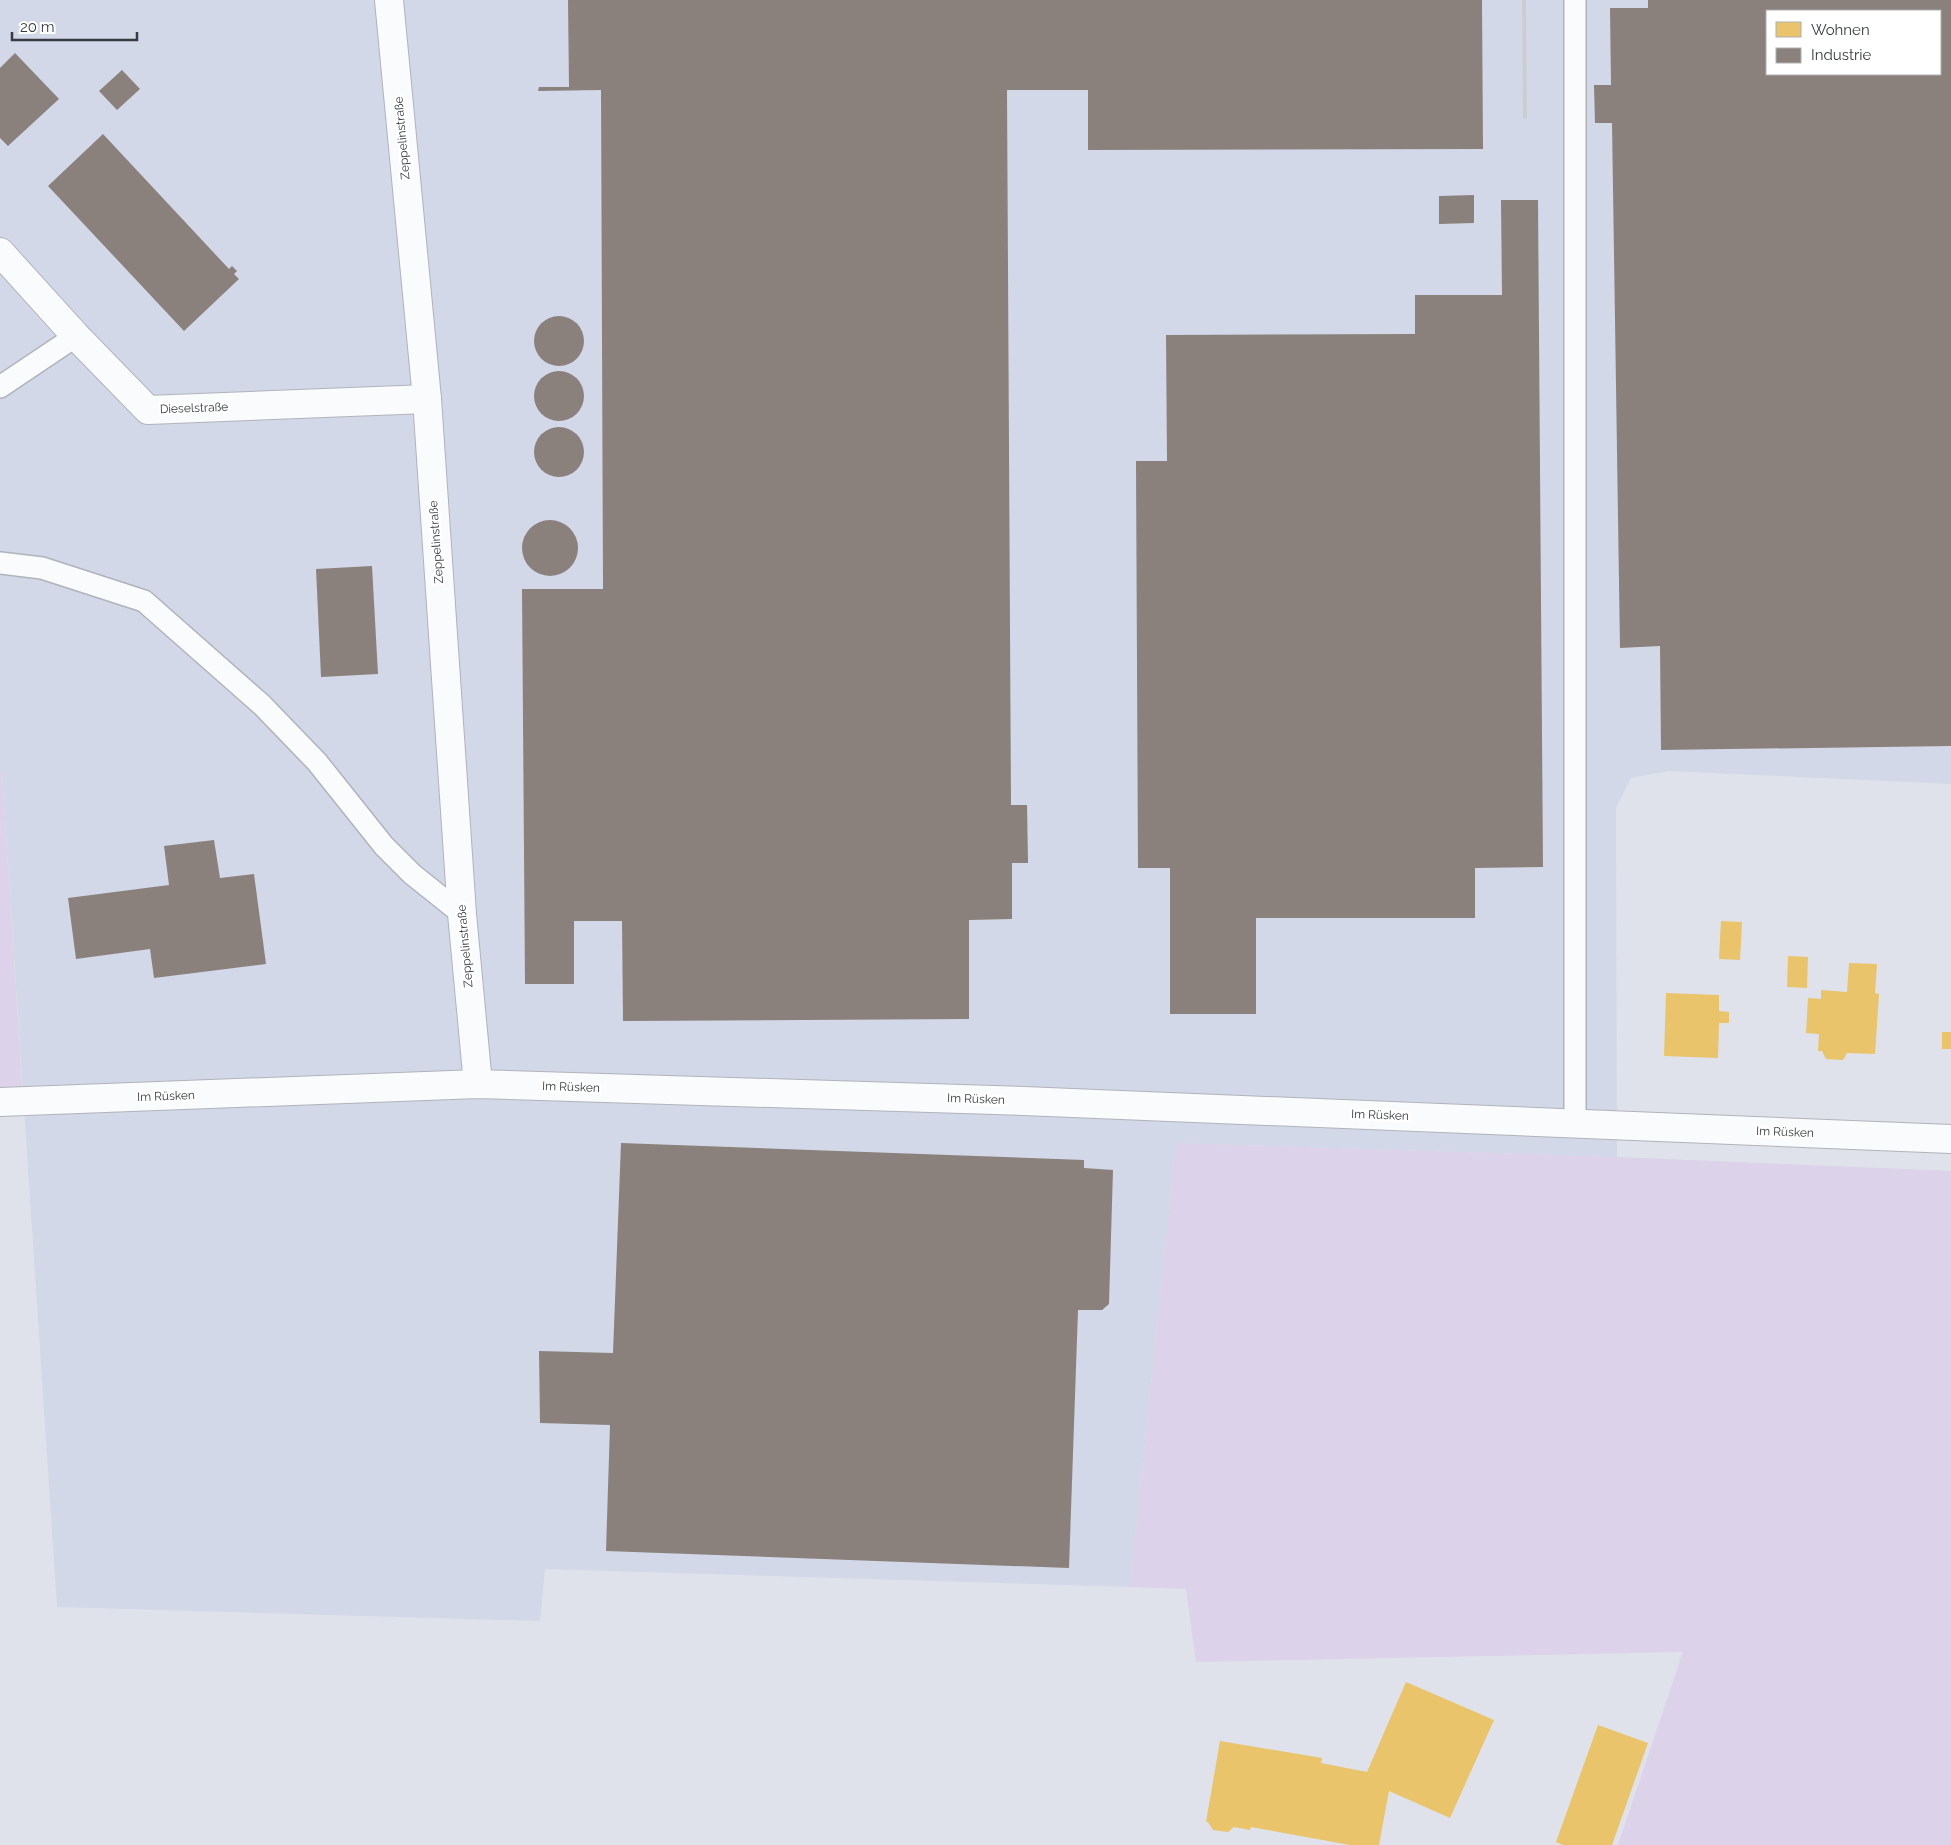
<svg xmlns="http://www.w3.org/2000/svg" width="1951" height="1845" viewBox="0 0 1951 1845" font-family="Raleway,sans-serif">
  <rect width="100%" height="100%" fill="#dfe2eb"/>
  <path fill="#d2d8e8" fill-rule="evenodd" d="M0,0H1951V784L1669,771L1631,778L1616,808L1617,1157L1176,1143L1130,1587L545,1569L540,1621L57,1607L2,773H0ZM1767,11H1940V74H1767Z"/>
  <g fill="#dcd2e9">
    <polygon points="0,773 2,773 24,1114 0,1115"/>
    <polygon points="1176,1143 1617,1157 1951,1171 1951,1845 1618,1845 1683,1652 1196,1662 1186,1589 1130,1587"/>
  </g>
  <g fill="#e9c46a">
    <polygon points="1721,921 1742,922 1740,960 1719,959"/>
    <polygon points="1788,956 1808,957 1807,988 1787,987"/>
    <polygon points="1849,963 1877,964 1875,993 1879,994 1875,1054 1847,1053 1843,1060 1826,1059 1822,1051 1818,1051 1819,1034 1806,1033 1808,998 1821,999 1821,990 1847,992"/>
    <polygon points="1666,993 1719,995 1719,1011 1729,1012 1729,1023 1719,1023 1718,1058 1664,1056"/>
    <rect x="1942" y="1032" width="9" height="17"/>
    <polygon points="1406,1682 1494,1720 1450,1818 1389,1791 1379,1845 1350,1845 1251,1827 1250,1830 1234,1827 1228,1832 1213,1830 1208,1822 1206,1822 1220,1741 1322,1758 1321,1763 1367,1772"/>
    <polygon points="1598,1725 1648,1743 1612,1845 1563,1845 1556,1842"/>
  </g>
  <g fill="#8a817c" fill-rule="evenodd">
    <polygon points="568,0 1482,0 1483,149 1088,150 1088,90 1007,90 1011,805 1027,805 1028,863 1012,863 1012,919 969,920 969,1019 623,1021 622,921 574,921 574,984 525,984 522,589 603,589 601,90 538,91 539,87 569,87"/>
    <path d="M1648,0H1951V746L1661,750L1660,646L1620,648L1612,123H1595L1594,85H1611L1610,8H1648ZM1767,11H1940V74H1767Z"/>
    <polygon points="15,53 59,99 8,146 0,138 0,68"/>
    <polygon points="122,70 140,89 117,110 99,91"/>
    <polygon points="103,134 229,269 232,266 237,271 234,274 239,279 184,331 48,186"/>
    <polygon points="1474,195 1474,223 1439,224 1439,196"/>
    <polygon points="1501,200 1538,200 1543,867 1475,868 1475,918 1256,918 1256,1014 1170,1014 1170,868 1138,868 1136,461 1167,461 1166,335 1415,334 1415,295 1502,295"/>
    <circle cx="559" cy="341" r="25"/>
    <circle cx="559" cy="396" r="25"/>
    <circle cx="559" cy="452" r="25"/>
    <circle cx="550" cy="548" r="28"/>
    <polygon points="372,566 378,674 321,677 316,569"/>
    <polygon points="214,840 220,878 254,874 266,964 154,978 150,949 76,959 68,898 169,885 164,846"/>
    <polygon points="621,1143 1084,1160 1084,1168 1113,1170 1109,1304 1102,1310 1078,1310 1069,1568 606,1551 610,1425 540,1423 539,1351 613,1353"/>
  </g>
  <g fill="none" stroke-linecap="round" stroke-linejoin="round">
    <defs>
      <g id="service">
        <polyline points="1575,0 1575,1124"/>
        <polyline points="0,387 76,336"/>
        <polyline points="0,563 42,568 144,601 262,705 317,762 384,846 412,874 462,914"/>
      </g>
      <g id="minor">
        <polyline points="389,0 427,399 462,914 478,1084"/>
        <polyline points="0,252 76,336 148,410 427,399"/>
        <polyline points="0,1102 478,1084 1024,1101 1951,1139"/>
      </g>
    </defs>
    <use href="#service" stroke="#b1b3bb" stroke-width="24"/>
    <use href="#minor" stroke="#b1b3bb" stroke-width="30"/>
    <use href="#service" stroke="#fafbfc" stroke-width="21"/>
    <use href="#minor" stroke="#fafbfc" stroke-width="28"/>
    <polyline stroke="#cccdcf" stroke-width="4" points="1524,0 1525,117"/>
  </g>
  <g text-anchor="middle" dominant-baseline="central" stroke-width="5" stroke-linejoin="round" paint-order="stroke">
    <g font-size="12" fill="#373a40" stroke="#fff">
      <text transform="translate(402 138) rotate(-95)">Zeppelinstraße</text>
      <text transform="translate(194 408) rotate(-2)">Dieselstraße</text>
      <text transform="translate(436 542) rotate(-94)">Zeppelinstraße</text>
      <text transform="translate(465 946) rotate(-95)">Zeppelinstraße</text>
      <text transform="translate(571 1087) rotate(2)">Im Rüsken</text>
      <text transform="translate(166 1096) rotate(-2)">Im Rüsken</text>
      <text transform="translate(976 1099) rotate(2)">Im Rüsken</text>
      <text transform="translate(1380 1115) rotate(2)">Im Rüsken</text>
      <text transform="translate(1785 1132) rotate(2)">Im Rüsken</text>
    </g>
  </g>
  <rect x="1766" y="10" width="175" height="65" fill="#ffffff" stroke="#afb0b3"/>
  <rect x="1776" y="22" width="25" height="15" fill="#e9c46a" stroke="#afb0b3"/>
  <text x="1811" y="35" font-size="15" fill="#373a40">Wohnen</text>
  <rect x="1776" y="48" width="25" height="15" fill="#8a817c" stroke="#afb0b3"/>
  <text x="1811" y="60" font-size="15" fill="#373a40">Industrie</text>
  <path d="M12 32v8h125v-8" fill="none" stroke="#373a40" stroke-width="2.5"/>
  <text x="20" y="32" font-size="15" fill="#373a40" stroke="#ffffff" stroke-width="4" paint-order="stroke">20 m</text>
</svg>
